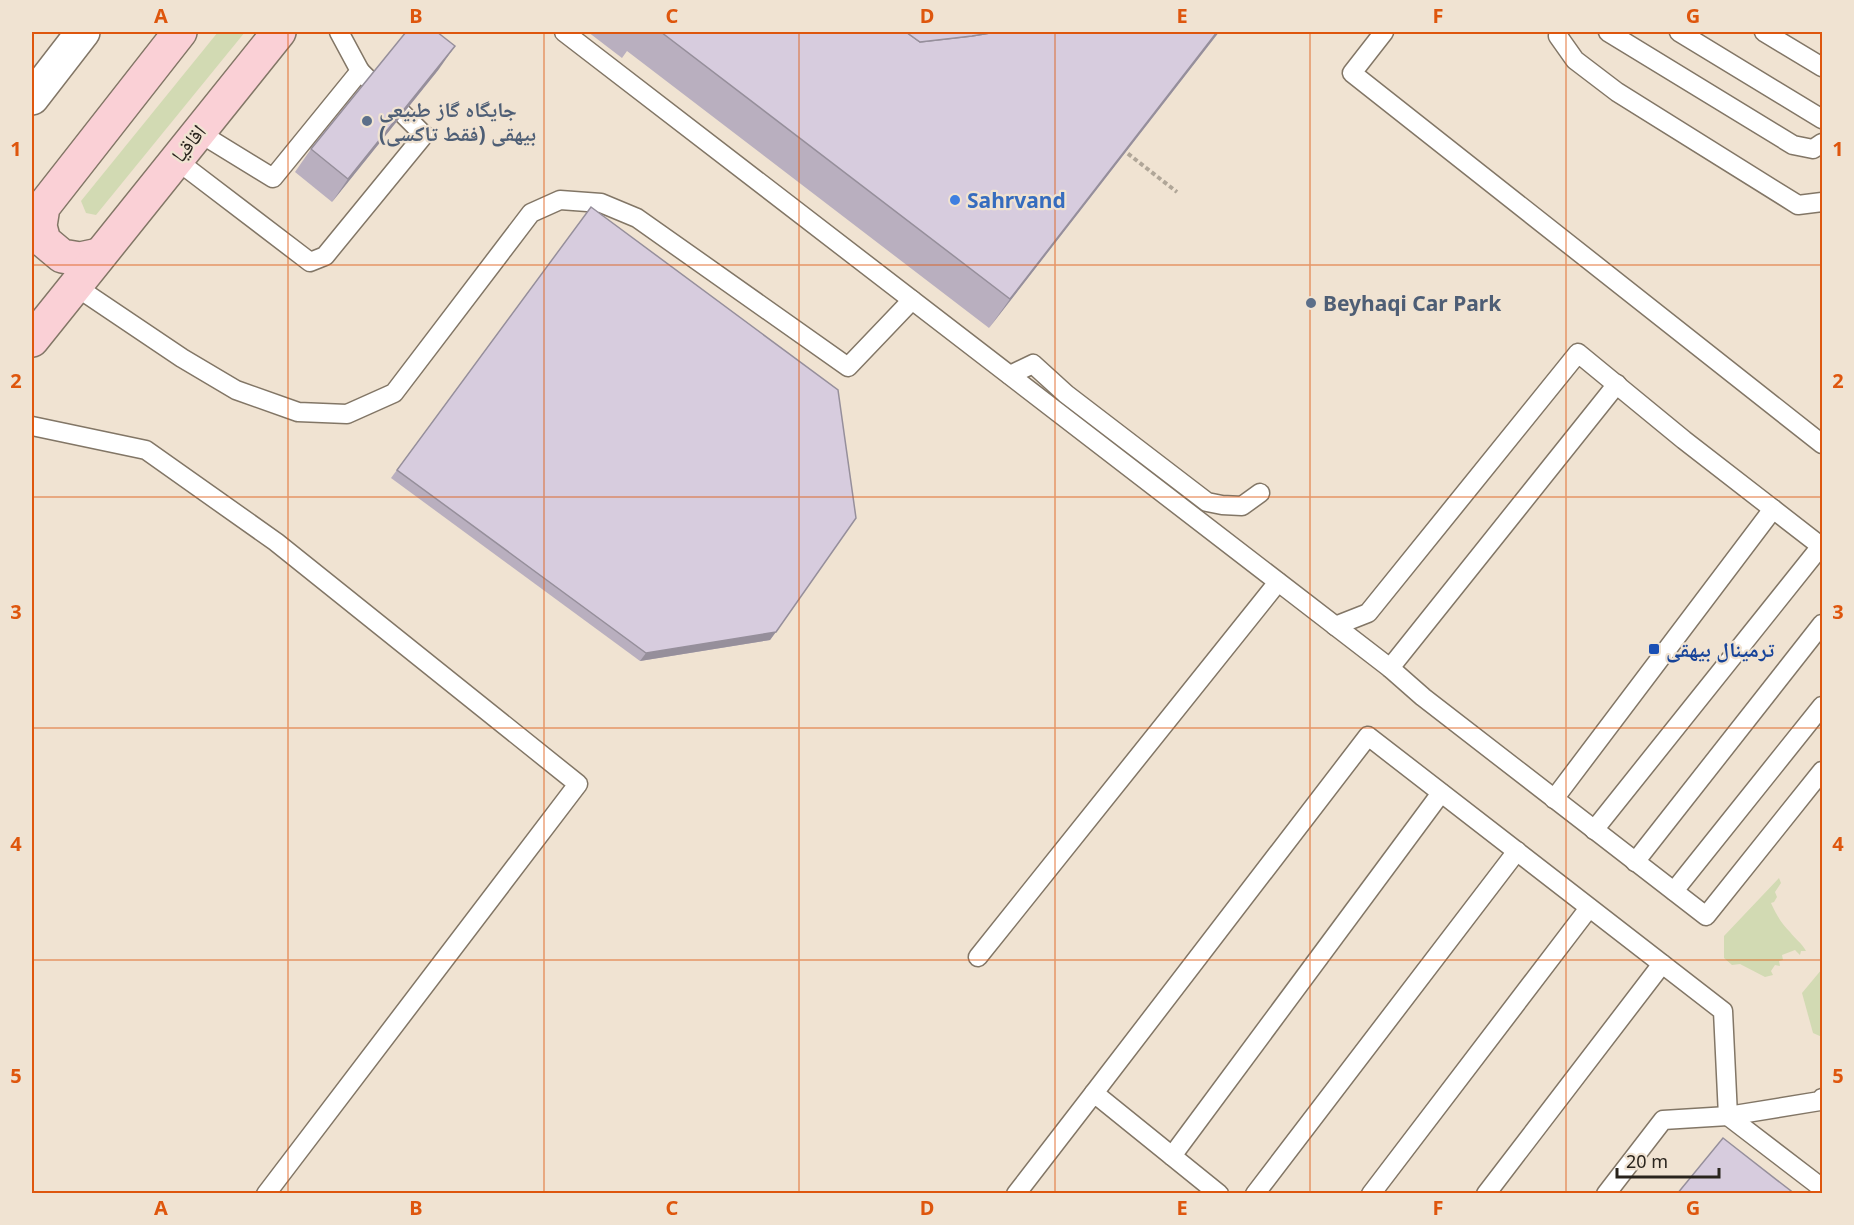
<svg xmlns="http://www.w3.org/2000/svg" width="1854" height="1225" viewBox="0 0 1854 1225" font-family="'Noto Sans','Noto Naskh Arabic',sans-serif">
  <rect width="100%" height="100%" fill="#f0e3d2"/>
  <g fill="#d2dab3">
    <polygon points="218,32 245,32 96,215 86,213 81,201"/>
    <path d="M1779,878L1781,883L1775,892L1777,897L1774,902L1771,903C1776,914 1781,923 1790,932C1795,939 1802,943 1806,951H1801L1800,955L1795,950L1782,955L1783,960L1779,961L1780,966L1775,965L1771,971L1773,975L1765,977L1740,964L1732,965L1724,958V936Z"/>
    <polygon points="1822,969 1822,1037 1813,1033 1802,993"/>
  </g>
  <g fill="none" stroke-linecap="round" stroke-linejoin="round">
    <defs>
      <g id="lane">
        <polyline points="564,32 1390,668 1423,697 1706,916 1822,771"/>
        <polyline points="1384,32 1352,73 1822,444"/>
        <polyline points="1559,32 1558,36 1575,60 1617,92 1798,205 1822,202"/>
        <polyline points="1608,32 1793,145 1813,149 1822,143"/>
        <polyline points="1679,32 1822,119"/>
        <polyline points="1764,32 1822,67"/>
        <polyline points="198,132 273,178 360,71 339,32"/>
        <polyline points="175,159 310,262 325,256 424,135 360,71"/>
        <polyline points="75,286 182,358 236,390 298,412 347,414 394,393 531,213 560,200 601,203 637,218 848,367 912,300"/>
        <polyline points="1010,375 1033,364 1066,394 1207,502 1222,505 1242,506 1260,493"/>
        <polyline points="32,426 146,450 276,542 578,784 266,1194"/>
        <polyline points="1335,626 1368,613 1578,353 1684,440 1822,547"/>
        <polyline points="1390,668 1617,384"/>
        <polyline points="1554,799 1773,509"/>
        <polyline points="1594,830 1821,546"/>
        <polyline points="1635,862 1822,624"/>
        <polyline points="1674,891 1822,706"/>
        <polyline points="978,957 1278,582"/>
        <polyline points="1094,1093 1368,736 1723,1011 1728,1116"/>
        <polyline points="1728,1116 1822,1188"/>
        <polyline points="1172,1156 1441,793"/>
        <polyline points="1016,1194 1094,1093 1219,1194"/>
        <polyline points="1255,1194 1517,851"/>
        <polyline points="1371,1194 1589,908"/>
        <polyline points="1486,1194 1662,964"/>
        <polyline points="1606,1194 1663,1120 1728,1116 1820,1101 1822,1098"/>
      </g>
      <polyline id="street" points="32,98 83,32"/>
      <g id="secondary">
        <polyline points="99,255 80,259 62,256 44,241 40,226 43,207 180,32"/>
        <polyline points="32,340 279,32"/>
      </g>
    </defs>
    <use href="#lane" stroke="#827666" stroke-width="21"/>
    <use href="#street" stroke="#827666" stroke-width="36"/>
    <use href="#secondary" stroke="#827666" stroke-width="36"/>
    <polyline stroke="#b0a698" stroke-width="4" stroke-dasharray="4.5 3" stroke-linecap="butt" points="1122,149 1177,192"/>
    <use href="#lane" stroke="#fff" stroke-width="18"/>
    <use href="#street" stroke="#fff" stroke-width="33"/>
    <use href="#secondary" stroke="#fad0d6" stroke-width="33"/>
  </g>
  <g fill="#b9afbf">
    <polygon points="588,32 1219,32 989,328 627,51 622,58"/>
    <polygon points="439,69 332,202 295,172 311,149"/>
    <polygon points="591,207 856,518 770,640 640,661 391,478"/>
  </g>
  <g fill="#968f9b">
    <polygon points="1217,32 1219,32 989,328 1010,299"/>
    <polygon points="455,46 439,69 332,202 348,179"/>
    <polygon points="776,632 770,640 640,661 646,653"/>
  </g>
  <g fill="#d7ccde" stroke="#968f9b" stroke-width="1.5">
    <polygon points="406,32 437,32 455,46 348,179 311,149"/>
    <polygon points="661,32 906,32 920,42 972,36 996,32 1217,32 1010,299"/>
    <polygon points="906,32 996,32 972,36 920,42"/>
    <polygon points="591,207 838,390 856,518 776,632 646,653 397,470"/>
    <polygon points="1723,1138 1791,1191 1789,1194 1677,1194"/>
  </g>
  <path fill="none" stroke="#de560d" stroke-width="1.5" stroke-opacity="0.55" d="M288,32V1194M544,32V1194M799,32V1194M1055,32V1194M1310,32V1194M1566,32V1194M32,265H1822M32,497H1822M32,728H1822M32,960H1822"/>
  <g fill="#5c6f8a" stroke="#f0e3d2" stroke-width="2">
    <circle cx="367" cy="121" r="6"/>
    <circle cx="1311" cy="303" r="6"/>
  </g>
  <circle fill="#3f7fe0" stroke="#f0e3d2" stroke-width="2" cx="955" cy="200" r="6"/>
  <rect fill="#1a4fb4" stroke="#f0e3d2" stroke-width="2" x="1648" y="643" width="12" height="12" rx="3"/>
  <g text-anchor="middle" dominant-baseline="central" stroke-width="4.5" stroke-linejoin="round" paint-order="stroke">
    <g font-size="21" font-weight="bold" fill="#4e5e75" stroke="#f0e3d2" text-anchor="start">
      <text x="379" y="109">جایگاه گاز طبیعی<tspan x="379" dy="24">بیهقی (فقط تاکسی)</tspan></text>
      <text x="1323" y="303">Beyhaqi Car Park</text>
    </g>
    <g font-size="21" fill="#29241d" stroke="#f0e3d2">
      <text transform="translate(188 143) rotate(-51)">اقاقیا</text>
    </g>
    <g font-size="21" font-weight="bold" fill="#366cbe" stroke="#f0e3d2" text-anchor="start">
      <text x="967" y="200">Sahrvand</text>
    </g>
    <g font-size="21" font-weight="bold" fill="#164399" stroke="#f0e3d2" text-anchor="start">
      <text x="1666" y="649">ترمینال بیهقی</text>
    </g>
  </g>
  <rect width="1854" height="1225" fill="none" stroke="#f0e3d2" stroke-width="66"/>
  <path d="M1617 1168v9h102v-9" fill="none" stroke="#29241d" stroke-width="3"/>
  <text x="1626" y="1168" font-size="18" fill="#29241d" stroke="#f0e3d2" stroke-width="4.5" paint-order="stroke">20 m</text>
  <rect x="33" y="33" width="1788" height="1159" fill="none" stroke="#de560d" stroke-width="2"/>
  <g font-size="20" text-anchor="middle" font-weight="bold" fill="#de560d">
    <text x="161" y="23">A</text>
    <text x="416" y="23">B</text>
    <text x="672" y="23">C</text>
    <text x="927" y="23">D</text>
    <text x="1182" y="23">E</text>
    <text x="1438" y="23">F</text>
    <text x="1693" y="23">G</text>
    <text x="16" y="156">1</text>
    <text x="1838" y="156">1</text>
    <text x="16" y="388">2</text>
    <text x="1838" y="388">2</text>
    <text x="16" y="619">3</text>
    <text x="1838" y="619">3</text>
    <text x="16" y="851">4</text>
    <text x="1838" y="851">4</text>
    <text x="16" y="1083">5</text>
    <text x="1838" y="1083">5</text>
    <text x="161" y="1215">A</text>
    <text x="416" y="1215">B</text>
    <text x="672" y="1215">C</text>
    <text x="927" y="1215">D</text>
    <text x="1182" y="1215">E</text>
    <text x="1438" y="1215">F</text>
    <text x="1693" y="1215">G</text>
  </g>
</svg>
